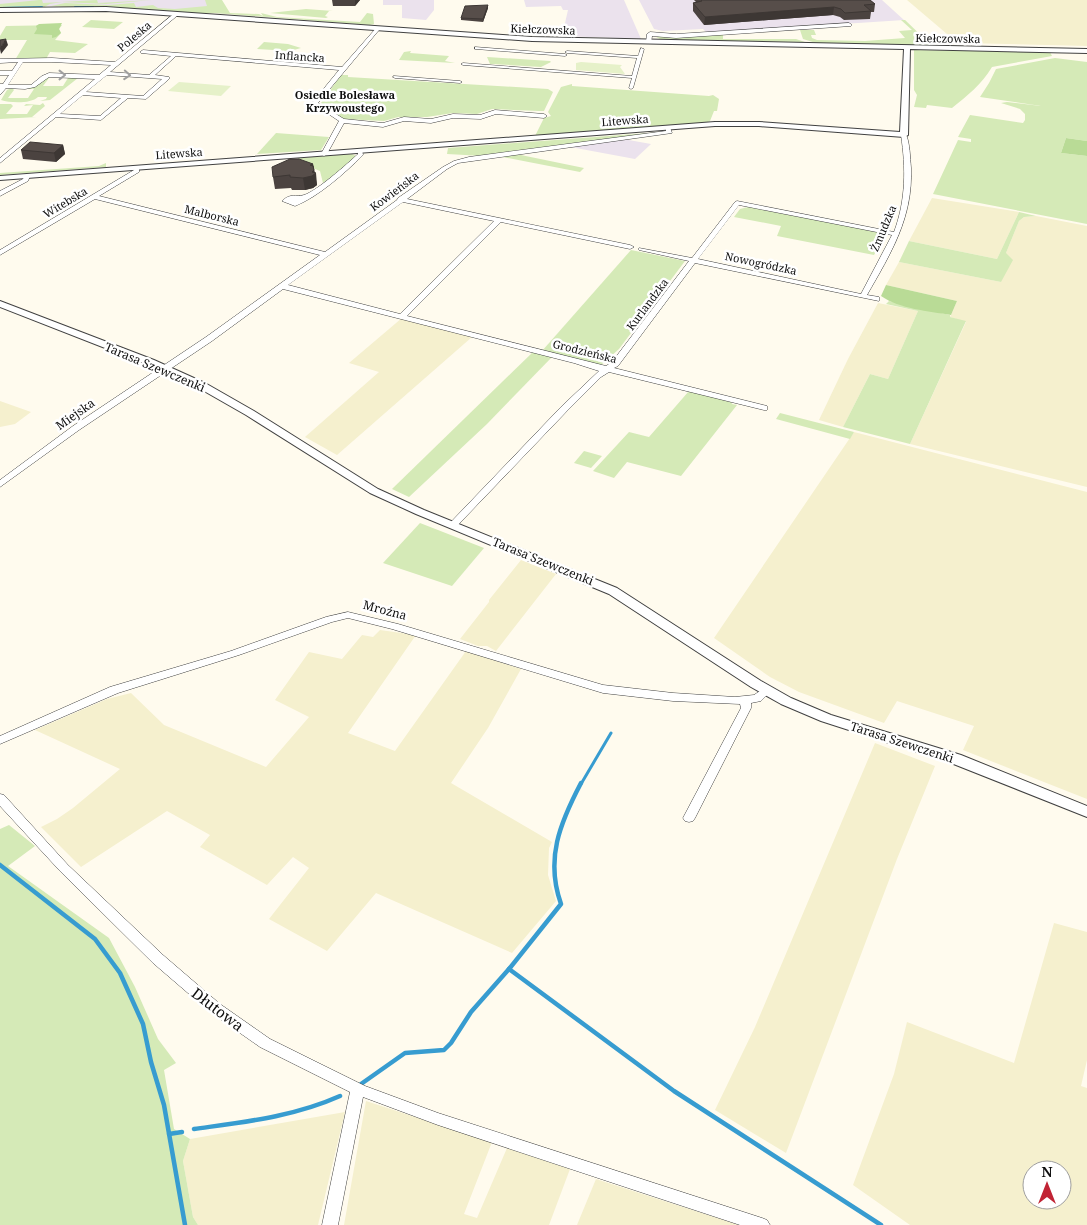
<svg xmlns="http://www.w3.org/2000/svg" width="1087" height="1225" viewBox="0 0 1087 1225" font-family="'Noto Serif',serif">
  <rect width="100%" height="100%" fill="#fffbee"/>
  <g fill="#ebe2ed">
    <polygon points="0,0 221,0 229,14 117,6 0,6"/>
    <polygon points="383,0 434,0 434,10 426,20 402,18 402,5 383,5"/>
    <polygon points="524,0 624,0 641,39 562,36 568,10 563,10 561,6 526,7"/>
    <polygon points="639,0 882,0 904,20 707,33 703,29 663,31 654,29"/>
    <polygon points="623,139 651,144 635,159 565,146"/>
  </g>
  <g fill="#f5f0ce" fill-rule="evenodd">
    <polygon points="907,0 1087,0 1087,46 964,43 947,34"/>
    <polygon points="932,198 1019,212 997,259 909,241"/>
    <polygon points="1036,216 1087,226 1087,487 910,444 966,322 950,317 957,301 886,285 899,262 1001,282 1006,253 1019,221 1024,217"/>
    <polygon points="878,303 918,311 888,379 870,374 843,427 819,420 848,359"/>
    <polygon points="402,318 472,337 337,455 305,437 379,372 349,363"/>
    <polygon points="0,401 31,412 15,424 0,427"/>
    <polygon points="854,432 1087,492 1087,799 963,750 974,726 897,701 884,723 799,692 770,677 714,638"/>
    <polygon points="521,560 556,574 496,651 487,646 478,646 460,639 489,602 489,600"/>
    <polygon points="380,630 416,635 348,733 395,751 466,651 521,669 488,728 451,783 552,842 549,848 548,875 556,901 512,953 376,893 327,951 269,919 309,868 293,857 267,885 200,847 210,835 167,811 81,867 41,827 57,819 73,808 120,769 35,730 107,699 131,693 164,725 266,767 309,717 275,700 309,652 342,659 362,635 373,637"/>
    <polygon points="875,743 935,766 897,859 786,1153 715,1110 755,1027"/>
    <path d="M1054,923L1087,932V1060L1081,1086L1087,1088V1225H910L853,1185L894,1074L907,1022L1014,1063ZM1032,1170H1062V1200H1032Z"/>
    <polygon points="366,1101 492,1142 464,1214 477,1218 507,1148 570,1169 549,1225 344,1225"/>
    <polygon points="345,1112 318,1225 198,1225 193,1217 183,1161 190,1139"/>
    <polygon points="596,1179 661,1200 739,1225 577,1225"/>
  </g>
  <g fill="#d5eab7">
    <polygon points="39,0 42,0 43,3 97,0 98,3 152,0 106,4 62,2 50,4 42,8 0,9 0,4"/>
    <polygon points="205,0 222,0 230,13 259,14 263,16 261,13 277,17 360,22 367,13 373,14 374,24 370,25 214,13 185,14 51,6 65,3 108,5 134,3 136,7 153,5 158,8 175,9 207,6"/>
    <polygon points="306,9 333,11 329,11 325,16 328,17 326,18 270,13"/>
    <polygon points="91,20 123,22 114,29 82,27"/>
    <polygon points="901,20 905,20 932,46 816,43 803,39 800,30 814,30 816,35 811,35 812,38 817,40 865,41 905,38 899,31 912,30"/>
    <polygon points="62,25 59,29 61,33 55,40 88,44 75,53 50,52 46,59 15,60 27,40 0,40 0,36 6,26"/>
    <polygon points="723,34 723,39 796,39 805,42 662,40 656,37"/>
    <polygon points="264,42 288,44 301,48 290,51 257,49"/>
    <path d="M914,50L1050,52L1052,56L992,67C981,85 968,95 952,108L927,105L926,108L914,107L917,95L914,90Z"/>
    <polygon points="411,51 410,53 449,56 445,61 455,63 399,60 404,52"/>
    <polygon points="487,57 550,61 551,62 541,67 493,64 490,64"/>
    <polygon points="1055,58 1087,62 1087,141 1066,138 1061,153 1087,156 1087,224 933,194 958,140 971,142 971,139 958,137 970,115 1023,123 1025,120 1025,114 1020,109 1001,103 1007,102 1041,106 980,97 989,83 996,69"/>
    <polygon points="341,75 348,75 348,77 548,89 553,92 544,111 539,111 492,109 477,114 453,113 427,117 398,117 384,121 343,119 321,103"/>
    <path d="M61,76L78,78L50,100L40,101L46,99L47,97H38C31,104 10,103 1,100L7,90L12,88L14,90L8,98H28L34,89H26C38,86 39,80 48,77L49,78L43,86H63L68,78H60Z"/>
    <polygon points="572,84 572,86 709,96 713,95 719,99 717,111 714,111 710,121 706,123 535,136 544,118 551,116 548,112 561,87"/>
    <polygon points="43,103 45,106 32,117 37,117 0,119 0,104 11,104 13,106 6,114 27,114 33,105 24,106 26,104 40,105"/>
    <polygon points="662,132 483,156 447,154 448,148"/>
    <polygon points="276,133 329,137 321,150 257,154"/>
    <polygon points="352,154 356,156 340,171 323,183 320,171 310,167 300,168 298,158"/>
    <polygon points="516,154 584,168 580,172 497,156"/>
    <polygon points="106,163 106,167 0,175 0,173 99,166"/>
    <polygon points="748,207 883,233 885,235 874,255 777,236 781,226 734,217 740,209"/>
    <polygon points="1019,212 1036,216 1024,217 1019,221 1006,253 1013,260 1001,282 899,262 909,241 997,259"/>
    <polygon points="631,250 685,261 619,349 601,365 542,351"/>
    <polygon points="889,301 950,315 950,317 966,321 910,444 843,427 870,374 888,379 918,311 886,304"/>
    <polygon points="534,351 553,356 487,424 409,497 392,489"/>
    <polygon points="689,391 731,402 732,404 737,405 681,476 627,462 614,478 593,471 629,432 649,437"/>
    <polygon points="780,413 854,432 850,439 776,419"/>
    <polygon points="584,451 602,456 591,468 574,463"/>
    <polygon points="420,523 484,548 452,586 383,563"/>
    <polygon points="9,825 35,846 8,866 109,938 135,987 158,1039 176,1063 164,1070 174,1129 190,1139 183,1161 193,1217 198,1225 0,1225 0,829"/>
  </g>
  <g fill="#b9db96">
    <polygon points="62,23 59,29 61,33 56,37 52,38 52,35 34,34 37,29 36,26 39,24"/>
    <polygon points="1066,138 1087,141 1087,156 1061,153"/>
    <path d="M886,285L957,301L951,315C928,311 900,309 881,296Z"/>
  </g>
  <g fill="#e6f1c9">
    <polygon points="581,62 622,65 620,67 625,74 576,70 576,63"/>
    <polygon points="179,82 231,86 221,96 168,91"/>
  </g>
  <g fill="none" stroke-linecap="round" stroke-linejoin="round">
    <g stroke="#379cd0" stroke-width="2">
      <polyline points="75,7 93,7"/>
      <polyline points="0,8 42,7"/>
    </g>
    <polyline stroke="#379cd0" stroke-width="3" points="581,784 611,733"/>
    <g stroke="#379cd0" stroke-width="4.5">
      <path d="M581,783C560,823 545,859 561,904L509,969L674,1091L881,1225"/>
      <polyline points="0,865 95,939 120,973 143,1024 151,1062 164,1105 185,1225"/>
      <polyline points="361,1084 405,1053 444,1050 451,1043 471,1012 509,969"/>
      <path d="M194,1129C244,1122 293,1117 340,1096"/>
      <polyline points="169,1134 182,1132"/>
    </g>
    <defs>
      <g id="pedestrian">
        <polygon points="475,47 565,54 567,55 565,56 476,49 475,49"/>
        <polygon points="641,48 644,49 633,88 631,89 629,88 632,78 463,65 461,64 463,63 632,76 637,58 567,53 565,52 567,51 638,56"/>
        <polygon points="394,76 460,81 462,82 460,83 395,78 393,77"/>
      </g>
      <g id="minor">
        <path d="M176,12L178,15L110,72L149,75L171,56L141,53L140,52L143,50L342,67L377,27L379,28V30L318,103L344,119L383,123L404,117L431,119L453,114L480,115L495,110L544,114L547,116L544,118L496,114L481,119L453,118L431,123L404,121L383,127L344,123L327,154L324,156L321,154L339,121L312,103L339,70L176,56L155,75L169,77V79L146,99L128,98L101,120L56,117L0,163V158L95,79L49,77L35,87L25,89L6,88L0,95V84H3L9,75H0V71H12L18,62L0,63V59L52,58L115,62ZM23,62H52L111,65L99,75L49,73L42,76L31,85H8ZM107,75L162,79L143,96L86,92ZM83,95L121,98L100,116L60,114Z"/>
        <polygon points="849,23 852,25 851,26 676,38 652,36 651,43 646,42 647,34 650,32 676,34"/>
        <path d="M666,127H670L672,133L458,163L447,169L407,199L630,245L634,247L630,249L501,222L407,316L606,366L612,362L689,261L639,250V248L692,258L735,202L737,201L894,232C906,200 906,168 901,135L906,134C910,144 910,157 911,168C913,218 891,253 867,295L879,297V301L695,263L618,366L614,368L767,406V410H764L609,372L601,377L567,411L456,527H450L448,525L450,523L561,407L599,371L574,363L283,289L212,341L79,430L0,487V480L73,426L206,337L320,255L95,199L0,255V250L134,170L135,167H139V172L99,196L325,252L397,200L398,198L443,167L454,161L469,157L666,131ZM403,202L494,221L400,314L288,285ZM739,205L892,235L861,294L698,259Z"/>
        <path d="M358,150H362L363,155C345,173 318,197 295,206L282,201C292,192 295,198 304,195C317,191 347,164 358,154Z"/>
        <polygon points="25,175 30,176 28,181 0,196 0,191 23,179"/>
        <polygon points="348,612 398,624 603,685 673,693 735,697 754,695 766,687 771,691 761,701 751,703 751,708 695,818 693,821 689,822 685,821 683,818 741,708 740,704 673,701 603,693 392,629 348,618 332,622 239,655 118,693 0,744 0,736 110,687 231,651 326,617"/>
        <polygon points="0,794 4,795 68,865 163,955 220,1004 270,1039 365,1086 438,1113 762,1218 767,1220 770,1225 740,1225 438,1125 363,1097 338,1225 322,1225 350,1092 260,1047 210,1012 153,963 60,871 0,806"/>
      </g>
      <g id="tertiary">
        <polygon points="106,7 532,37 1087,49 1087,53 910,49 908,135 904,137 759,126 715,126 0,180 0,176 715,122 759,122 900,132 904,49 532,41 106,11 0,12 0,8"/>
        <polygon points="0,301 154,360 205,383 254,411 378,489 424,510 617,588 761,681 791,698 831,715 961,755 1087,806 1087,817 951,763 821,721 781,704 751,687 609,594 416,514 370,493 246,415 197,387 146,364 0,307"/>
      </g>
    </defs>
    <use href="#pedestrian" stroke="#414141" stroke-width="1"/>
    <use href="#minor" stroke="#414141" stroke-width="1"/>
    <use href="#tertiary" stroke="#414141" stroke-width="2"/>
    <use href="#pedestrian" fill="#fff" fill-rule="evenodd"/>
    <use href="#minor" fill="#fff" fill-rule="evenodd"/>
    <use href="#tertiary" fill="#fff" fill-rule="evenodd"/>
  </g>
  <g fill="#4b4340">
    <polygon points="332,0 360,0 355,6 333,6"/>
    <polygon points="694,0 870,0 875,4 874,12 871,12 870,19 844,20 840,17 833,15 704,25 693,11 693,3 696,2"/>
    <polygon points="488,5 488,8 483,22 461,20 461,18"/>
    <polygon points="63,145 65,154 56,162 23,159 21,150"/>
    <polygon points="313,164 317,185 313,188 305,190 292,190 291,188 275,189 273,177"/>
  </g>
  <g fill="#3d3734">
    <polygon points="355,0 360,0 355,6"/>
    <polygon points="488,5 488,8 483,22 483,19"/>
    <polygon points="834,7 833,15 704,25 705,17"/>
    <polygon points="6,39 8,45 1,54 0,49"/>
    <polygon points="63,145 65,154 56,162 54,153"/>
    <polygon points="313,164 315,174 316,173 317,185 313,188 305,190 303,178 310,165"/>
  </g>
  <g fill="#574e4a" stroke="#3d3734">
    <polygon points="701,0 870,0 875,4 864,5 871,11 845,13 841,9 834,7 705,17 693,3 702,1"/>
    <polygon points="488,5 483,19 461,18 465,6"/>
    <polygon points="6,39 0,49 0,40"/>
    <polygon points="30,142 63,145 54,153 21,150"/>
    <polygon points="290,159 299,159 313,164 310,165 313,166 314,170 312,172 316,173 312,176 303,178 290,177 290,175 273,177 272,167"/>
  </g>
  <defs><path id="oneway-chevron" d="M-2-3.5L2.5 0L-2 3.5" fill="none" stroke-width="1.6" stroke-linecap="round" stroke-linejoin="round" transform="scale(1.25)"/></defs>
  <g stroke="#9f9f9f">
    <use href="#oneway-chevron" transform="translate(62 75)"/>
    <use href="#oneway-chevron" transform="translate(127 75) rotate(4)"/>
  </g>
  <g text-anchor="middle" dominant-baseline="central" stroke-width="5" stroke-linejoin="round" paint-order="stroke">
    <g font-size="11" fill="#0e0e0e" stroke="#fff">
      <text transform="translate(543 29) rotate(2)">Kiełczowska</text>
      <text transform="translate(134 36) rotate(-40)">Poleska</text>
      <text transform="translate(948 38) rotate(1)">Kiełczowska</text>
      <text transform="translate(300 56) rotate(4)">Inflancka</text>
      <text transform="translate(625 120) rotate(-4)">Litewska</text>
      <text transform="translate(179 153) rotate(-4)">Litewska</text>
      <text transform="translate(394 191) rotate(-37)">Kowieńska</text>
      <text transform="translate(65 202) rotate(-31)">Witebska</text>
      <text transform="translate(212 215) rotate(14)">Malborska</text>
      <text transform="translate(883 228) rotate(-67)">Żmudzka</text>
      <text transform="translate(761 263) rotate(12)">Nowogródzka</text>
      <text transform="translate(647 304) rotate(-53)">Kurlandzka</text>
      <text transform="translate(585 351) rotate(14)">Grodzieńska</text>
    </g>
    <g font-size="11" font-weight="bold" fill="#0e0e0e" stroke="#fff">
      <text x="345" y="94">Osiedle Bolesława<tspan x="345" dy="13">Krzywoustego</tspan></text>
    </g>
    <g font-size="12" fill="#0e0e0e" stroke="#fff">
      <text transform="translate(155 367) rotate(23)">Tarasa Szewczenki</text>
      <text transform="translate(75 414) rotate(-35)">Miejska</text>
      <text transform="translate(543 561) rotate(22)">Tarasa Szewczenki</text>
      <text transform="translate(385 610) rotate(15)">Mroźna</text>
      <text transform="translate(902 742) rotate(18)">Tarasa Szewczenki</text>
    </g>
    <g font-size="15" fill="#0e0e0e" stroke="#fff">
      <text transform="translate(218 1009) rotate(37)">Dłutowa</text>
    </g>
  </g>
  <g transform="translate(1047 1185)"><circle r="24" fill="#ffffff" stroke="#9f9f9f"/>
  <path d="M0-4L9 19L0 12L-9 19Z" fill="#c12334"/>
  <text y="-8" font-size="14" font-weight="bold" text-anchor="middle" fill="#0e0e0e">N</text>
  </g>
</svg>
